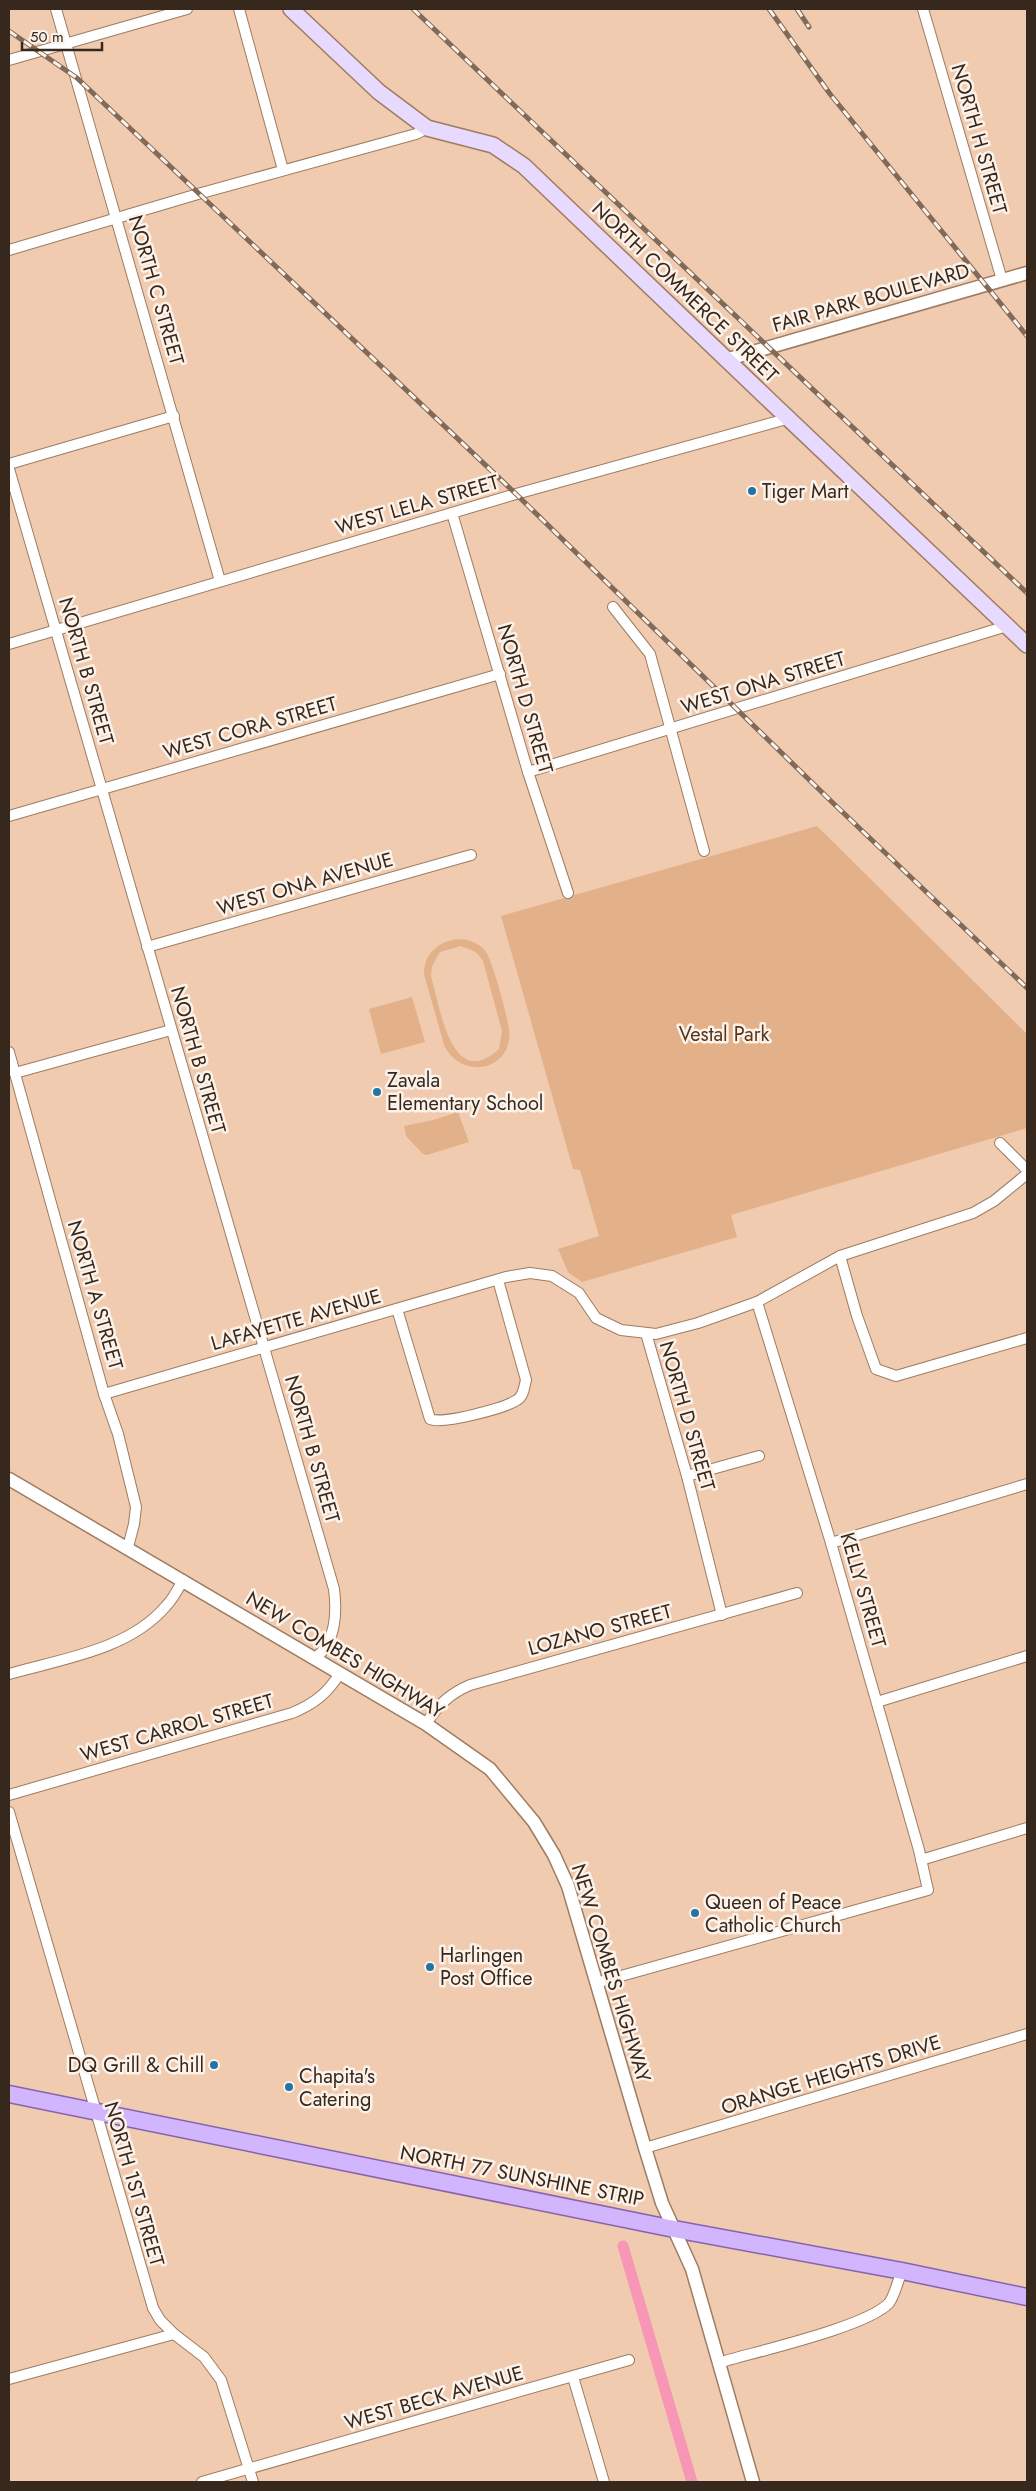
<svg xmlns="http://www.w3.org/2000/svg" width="1036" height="2491" viewBox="0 0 1036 2491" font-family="Jost,sans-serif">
  <rect width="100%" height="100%" fill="#f0cbaf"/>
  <g fill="#e3b189" fill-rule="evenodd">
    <polygon points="817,826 1027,1034 1027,1128 731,1215 737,1237 582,1282 568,1272 558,1249 599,1236 580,1170 573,1169 501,916"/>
    <path d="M463,939C472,941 481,944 486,952C493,963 507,1014 509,1029C510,1035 509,1042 507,1048C494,1076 456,1072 444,1045L424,974C424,951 442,939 463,939ZM461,946L476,952L483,961L502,1031L499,1049C451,1093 440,1006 431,976L432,966L440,952Z"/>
    <polygon points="412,997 425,1042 381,1054 369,1009"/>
    <polygon points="458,1112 469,1142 427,1155 423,1154 406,1136 404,1126 433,1120"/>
  </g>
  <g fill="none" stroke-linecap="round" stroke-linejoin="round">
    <polyline stroke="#f896b5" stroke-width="11" points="623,2246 692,2482"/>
    <defs>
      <g id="minor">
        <polyline points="56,9 220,581"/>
        <polyline points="239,9 283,170"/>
        <polyline points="923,9 1002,280"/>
        <polyline points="9,60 187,9"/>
        <polyline points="9,250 198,194 416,134 427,128"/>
        <polyline points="9,464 174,416"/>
        <path d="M9,469L334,1589C337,1612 336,1643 315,1658"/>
        <polyline points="452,513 528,772 568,893"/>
        <polyline points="613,607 650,654 704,851"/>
        <polyline points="9,644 516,494 790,418"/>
        <polyline points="528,772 1007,626"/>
        <polyline points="9,816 500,674"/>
        <polyline points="147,947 471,855"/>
        <polyline points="9,1052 104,1394 118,1434 136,1507 134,1524 128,1547"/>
        <polyline points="15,1073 171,1030"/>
        <polyline points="1000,1143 1027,1170"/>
        <polyline points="840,1256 857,1316 876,1369 896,1376 1027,1338"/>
        <path d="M397,1309L430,1419C442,1425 505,1408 517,1400C524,1396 524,1387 526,1380L498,1280"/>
        <polyline points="646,1333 687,1476 722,1615"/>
        <polyline points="104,1394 506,1277 530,1273 552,1276 579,1293 596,1318 621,1330 656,1334 698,1323 757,1302 840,1256 973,1213 994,1201 1027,1174"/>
        <polyline points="687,1476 759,1456"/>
        <polyline points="831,1543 1027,1484"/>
        <path d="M9,1674C61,1659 129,1650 166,1606C173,1599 178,1589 183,1580"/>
        <polyline points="877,1702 1027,1656"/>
        <path d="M426,1724C438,1705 449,1694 470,1685L797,1593"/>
        <path d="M9,1795L292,1713C314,1704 328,1693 340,1673"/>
        <polyline points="9,1812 153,2308 160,2320 174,2334 204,2357 221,2380 253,2482"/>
        <polyline points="921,1860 1027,1828"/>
        <polyline points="596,1983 928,1890 919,1850 831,1543 757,1302"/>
        <polyline points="645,2148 1027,2034"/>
        <path d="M718,2363C754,2352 867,2327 889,2303C895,2295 898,2280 902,2271"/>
        <polyline points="573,2377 604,2482"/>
        <polyline points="9,2379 174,2334"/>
        <polyline points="202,2482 629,2360"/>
      </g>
      <g id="tertiary">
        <polyline points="725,360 1027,273"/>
        <polyline points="9,1479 426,1724 490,1769 534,1822 554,1855 568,1886 645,2148 662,2203 692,2269 753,2482"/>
      </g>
      <path id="secondary" d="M291,9L379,92L427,128L493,145L524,166C691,327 859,485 1027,645"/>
      <polyline id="primary" points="9,2094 674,2229 902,2271 1027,2297"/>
    </defs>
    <use href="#minor" stroke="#9d7c61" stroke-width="12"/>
    <use href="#tertiary" stroke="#9d7c61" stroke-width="15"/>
    <use href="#secondary" stroke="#9d7c61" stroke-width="18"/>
    <use href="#primary" stroke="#8763ad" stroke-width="19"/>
    <use href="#minor" stroke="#fff" stroke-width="10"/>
    <use href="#tertiary" stroke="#fff" stroke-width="12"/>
    <use href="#secondary" stroke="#e8dafe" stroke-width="15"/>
    <use href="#primary" stroke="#d1b5fd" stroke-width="16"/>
    <defs>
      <g id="rail">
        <polyline points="413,9 1027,593"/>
        <polyline points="769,9 830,94 1027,336"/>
        <polyline points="797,9 809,27"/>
        <polyline points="9,31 77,78 516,494 833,803 1027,988"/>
      </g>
    </defs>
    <use href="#rail" stroke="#816a58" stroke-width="5"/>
    <use href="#rail" stroke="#fdf2e9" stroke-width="3" stroke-dasharray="9" stroke-linecap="butt"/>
  </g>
  <g fill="#2274a5" stroke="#fdf2e9" stroke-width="2">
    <circle cx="752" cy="491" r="5"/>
    <circle cx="377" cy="1092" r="5"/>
    <circle cx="695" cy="1913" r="5"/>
    <circle cx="430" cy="1967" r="5"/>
    <circle cx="214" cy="2065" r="5"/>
    <circle cx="289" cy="2087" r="5"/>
  </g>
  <g text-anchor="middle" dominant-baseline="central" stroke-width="5" stroke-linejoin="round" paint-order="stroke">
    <g font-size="20" fill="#36281d" stroke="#fdf2e9">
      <text transform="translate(979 139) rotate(74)">NORTH H STREET</text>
      <text transform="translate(156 290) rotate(74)">NORTH C STREET</text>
      <text transform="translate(685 292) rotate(44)">NORTH COMMERCE STREET</text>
      <text transform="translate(871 298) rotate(-16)">FAIR PARK BOULEVARD</text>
      <text transform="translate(417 505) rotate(-16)">WEST LELA STREET</text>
      <text transform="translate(86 671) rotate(74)">NORTH B STREET</text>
      <text transform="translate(763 683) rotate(-17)">WEST ONA STREET</text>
      <text transform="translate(525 699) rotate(74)">NORTH D STREET</text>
      <text transform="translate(250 728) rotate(-16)">WEST CORA STREET</text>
      <text transform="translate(305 884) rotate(-16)">WEST ONA AVENUE</text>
      <text transform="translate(198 1060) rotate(74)">NORTH B STREET</text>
      <text transform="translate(95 1295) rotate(74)">NORTH A STREET</text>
      <text transform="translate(296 1320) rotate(-16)">LAFAYETTE AVENUE</text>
      <text transform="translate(687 1416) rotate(74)">NORTH D STREET</text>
      <text transform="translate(312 1449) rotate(74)">NORTH B STREET</text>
      <text transform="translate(863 1590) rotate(74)">KELLY STREET</text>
      <text transform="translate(600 1630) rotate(-15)">LOZANO STREET</text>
      <text transform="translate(345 1655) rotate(31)">NEW COMBES HIGHWAY</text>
      <text transform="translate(177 1728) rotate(-16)">WEST CARROL STREET</text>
      <text transform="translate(611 1973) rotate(73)">NEW COMBES HIGHWAY</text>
      <text transform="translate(831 2075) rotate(-17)">ORANGE HEIGHTS DRIVE</text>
      <text transform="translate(522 2176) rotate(11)">NORTH 77 SUNSHINE STRIP</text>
      <text transform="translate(134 2184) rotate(74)">NORTH 1ST STREET</text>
      <text transform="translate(434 2398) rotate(-16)">WEST BECK AVENUE</text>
    </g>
    <g font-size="20" fill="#36281d" stroke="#fdf2e9" text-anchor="start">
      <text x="762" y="491">Tiger Mart</text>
      <text x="387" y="1080">Zavala<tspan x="387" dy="23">Elementary School</tspan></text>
      <text x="705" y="1902">Queen of Peace<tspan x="705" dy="23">Catholic Church</tspan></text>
      <text x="440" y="1955">Harlingen<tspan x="440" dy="23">Post Office</tspan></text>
      <text x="204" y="2065" text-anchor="end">DQ Grill &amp; Chill</text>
      <text x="299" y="2076">Chapita's<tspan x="299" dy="23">Catering</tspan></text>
    </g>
    <g font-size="20" fill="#55361b" stroke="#fdf2e9">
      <text x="724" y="1034">Vestal Park</text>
    </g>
  </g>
  <rect width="1036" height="2491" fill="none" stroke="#36281d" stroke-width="20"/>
  <path d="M22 42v8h80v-8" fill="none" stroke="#36281d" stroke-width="2.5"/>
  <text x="30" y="42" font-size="15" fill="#36281d" stroke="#fdf2e9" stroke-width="4" paint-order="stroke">50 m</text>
</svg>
